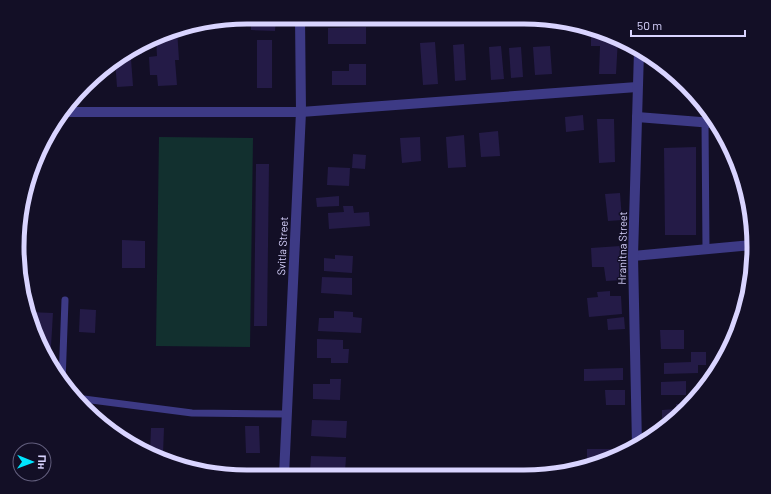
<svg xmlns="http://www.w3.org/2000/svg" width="771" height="494" viewBox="0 0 771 494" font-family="Barlow,sans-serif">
  <rect width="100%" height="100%" fill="#130f26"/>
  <polygon fill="#12302f" points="159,137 253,138 250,347 156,346"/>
  <g fill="#241b47">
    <polygon points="251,17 276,17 275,31 251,30"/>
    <polygon points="366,27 366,44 328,44 328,28"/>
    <polygon points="173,29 177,29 179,60 175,60 177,85 158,86 157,75 150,75 149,57 157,56 156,38"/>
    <polygon points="591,36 618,38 616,74 599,74 600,46 591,46"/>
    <rect x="257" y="40" width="15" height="48"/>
    <polygon points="435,42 438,84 423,85 420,43"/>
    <polygon points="464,44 466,80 455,81 453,45"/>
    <polygon points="142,45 142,54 131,55 131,50"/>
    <polygon points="501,46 504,79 491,80 489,47"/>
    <polygon points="550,46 552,74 535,75 533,47"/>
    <polygon points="521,47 523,77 511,78 509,48"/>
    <polygon points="131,59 133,86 117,87 115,60"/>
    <polygon points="349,64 366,64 366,85 332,85 332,71 349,71"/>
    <polygon points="583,115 584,130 566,132 565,117"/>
    <polygon points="597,119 614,119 615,162 599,163"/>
    <polygon points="498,131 500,156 481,157 479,133"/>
    <polygon points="464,135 466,167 448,168 446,137"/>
    <polygon points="420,137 421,161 402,163 400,138"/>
    <polygon points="696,147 696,235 665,235 664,148"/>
    <polygon points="353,154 366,155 365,169 352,168"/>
    <polygon points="256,164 269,164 267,326 254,326"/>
    <polygon points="328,167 350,168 349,186 327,185"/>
    <polygon points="620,193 622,220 608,221 605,194"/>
    <polygon points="339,196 339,206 317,207 316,198"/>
    <polygon points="343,206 353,206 354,213 369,212 370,226 329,229 328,213 344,212"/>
    <polygon points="122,240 145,241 145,268 122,268"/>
    <polygon points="620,246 622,280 606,281 604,267 592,267 591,248"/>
    <polygon points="335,255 353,256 352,273 324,271 324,258 335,259"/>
    <polygon points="322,277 352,278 352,295 321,293"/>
    <polygon points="610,291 610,296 621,296 622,314 589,317 587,298 598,297 597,292"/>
    <polygon points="80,309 96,310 95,333 79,332"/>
    <polygon points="334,311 353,312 353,317 362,318 361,333 318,331 319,318 334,318"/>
    <polygon points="28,312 53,313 50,363 28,314"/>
    <polygon points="624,317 625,329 608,330 607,319"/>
    <polygon points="660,330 684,330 684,349 661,349"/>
    <polygon points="317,339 343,340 343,349 349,349 348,363 331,363 331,358 317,358"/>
    <polygon points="691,352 706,352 706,365 698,365 698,373 664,374 664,363 691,362"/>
    <polygon points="623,368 623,380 584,381 584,369"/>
    <polygon points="330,379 341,379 340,400 313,399 313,384 330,384"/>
    <polygon points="686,381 686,395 661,395 661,382"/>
    <polygon points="605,390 625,390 625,405 606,405"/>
    <polygon points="676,404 681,404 681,411 662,425 662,410 676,409"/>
    <polygon points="312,420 347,421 346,438 311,436"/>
    <polygon points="245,426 259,426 260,453 246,453"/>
    <polygon points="151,428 164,428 163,454 150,453"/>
    <polygon points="587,449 611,449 611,457 587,464"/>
    <polygon points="311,456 346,457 345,472 310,471"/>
  </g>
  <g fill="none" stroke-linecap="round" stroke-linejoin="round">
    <polyline stroke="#2fb8b0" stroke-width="2.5" stroke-dasharray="2 3" stroke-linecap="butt" points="21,267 24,200"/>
    <g stroke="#3d3a85" stroke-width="7">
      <polyline points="705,122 706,249"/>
      <polyline points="62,382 65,300"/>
      <polyline points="76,398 192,413 287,414"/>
    </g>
    <g stroke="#3d3a85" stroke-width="10">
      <polyline points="62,112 301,112 637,87"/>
      <polyline points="637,117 713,123"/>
      <polyline points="633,256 752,245"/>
      <polyline points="637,445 633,256 639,51"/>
      <polyline points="284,475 301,112 300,17"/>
    </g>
  </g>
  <g text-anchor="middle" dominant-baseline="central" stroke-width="3" stroke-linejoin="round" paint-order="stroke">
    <g font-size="11" fill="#d9d4ff" stroke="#130f26">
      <text transform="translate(282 246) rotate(-87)">Svitla Street</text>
      <text transform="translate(622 248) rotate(-89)">Hranitna Street</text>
    </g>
  </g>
  <path d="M0 0H771V494H0ZM247 24H524A223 223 0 0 1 747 247V247A223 223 0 0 1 524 470H247A223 223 0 0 1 24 247V247A223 223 0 0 1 247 24Z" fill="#130f26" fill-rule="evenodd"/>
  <path fill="none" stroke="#d9d4ff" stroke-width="5" d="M247 24H524A223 223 0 0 1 747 247V247A223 223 0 0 1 524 470H247A223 223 0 0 1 24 247V247A223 223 0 0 1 247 24Z"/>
  <g transform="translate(32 462) rotate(91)"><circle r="19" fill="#130f26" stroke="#625e7d"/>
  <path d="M0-3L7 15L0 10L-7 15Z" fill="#00e5ff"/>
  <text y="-6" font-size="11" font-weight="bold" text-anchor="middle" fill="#d9d4ff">Пн</text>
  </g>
  <path d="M631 30v6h114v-6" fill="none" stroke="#d9d4ff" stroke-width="2"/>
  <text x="637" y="30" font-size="12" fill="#d9d4ff" stroke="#130f26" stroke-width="3" paint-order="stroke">50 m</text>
</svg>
